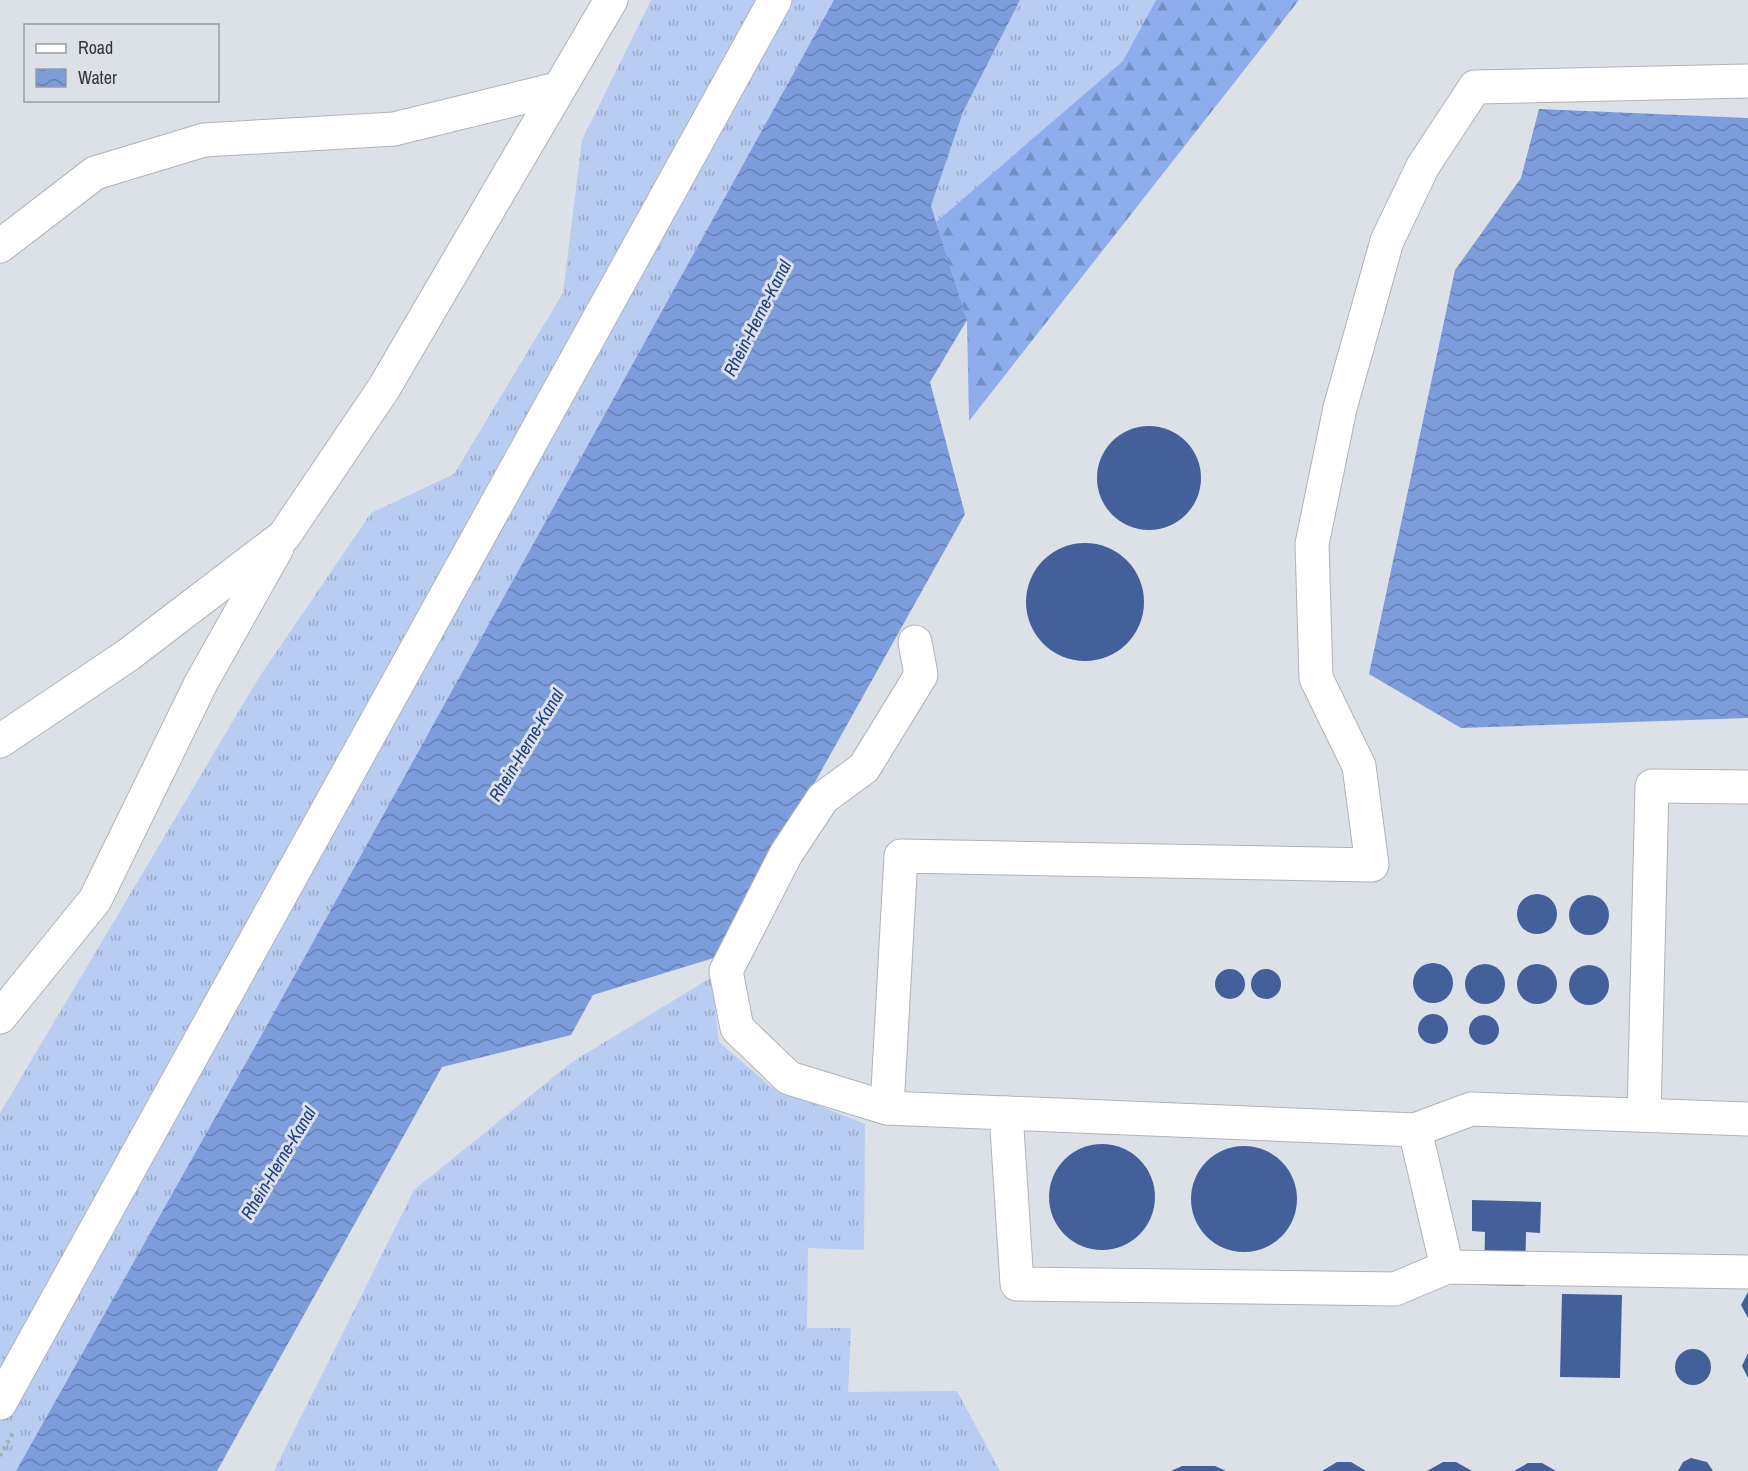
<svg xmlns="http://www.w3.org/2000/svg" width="1748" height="1471" viewBox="0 0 1748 1471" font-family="'Archivo Narrow',sans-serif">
  <defs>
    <pattern id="grass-tufts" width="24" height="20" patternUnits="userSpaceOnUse" patternTransform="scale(1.5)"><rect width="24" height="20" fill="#b9cdf3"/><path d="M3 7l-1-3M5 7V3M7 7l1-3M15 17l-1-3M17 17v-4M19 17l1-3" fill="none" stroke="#97a7c6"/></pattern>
    <pattern id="forest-firs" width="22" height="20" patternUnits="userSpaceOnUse" patternTransform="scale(1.5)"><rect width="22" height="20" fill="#8daded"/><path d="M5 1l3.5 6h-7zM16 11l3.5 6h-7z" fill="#748ec1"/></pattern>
    <pattern id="water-waves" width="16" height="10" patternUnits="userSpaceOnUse" patternTransform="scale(1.5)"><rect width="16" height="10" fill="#7c9cdb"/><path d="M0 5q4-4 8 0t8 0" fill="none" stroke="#6680b3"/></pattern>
  </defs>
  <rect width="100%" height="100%" fill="#dce0e7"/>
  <g fill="url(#grass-tufts)">
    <polygon points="651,0 834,0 256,1045 16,1471 0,1471 0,1113 258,679 371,513 454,474 563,293 582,140"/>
    <polygon points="1020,0 1156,0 1124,61 936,222 931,206 963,112"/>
    <polygon points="712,977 719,1042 770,1086 865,1124 864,1250 808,1248 807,1328 851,1328 848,1392 957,1391 1000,1471 274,1471 414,1190 572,1062"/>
  </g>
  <polygon fill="url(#forest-firs)" points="1156,0 1299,0 969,421 967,320 936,222 1123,61"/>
  <g fill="url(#water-waves)">
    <polygon points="834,0 1020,0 963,112 931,206 967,320 930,382 965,514 717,957 593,995 571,1035 442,1067 217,1471 16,1471 256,1045"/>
    <polygon points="1539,109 1748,118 1748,718 1461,728 1369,674 1455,270 1521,178"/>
  </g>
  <g fill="#44609b">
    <circle cx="1149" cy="478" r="52"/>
    <circle cx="1085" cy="602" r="59"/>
    <circle cx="1537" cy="914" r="20"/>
    <circle cx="1589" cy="915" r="20"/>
    <circle cx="1433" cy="983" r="20"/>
    <circle cx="1537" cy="984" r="20"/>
    <circle cx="1485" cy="984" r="20"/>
    <circle cx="1589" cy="985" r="20"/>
    <circle cx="1230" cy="984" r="15"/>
    <circle cx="1266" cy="984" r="15"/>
    <circle cx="1433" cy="1029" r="15"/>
    <circle cx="1484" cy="1030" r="15"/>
    <circle cx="1102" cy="1197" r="53"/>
    <circle cx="1244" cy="1199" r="53"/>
    <polygon points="1472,1200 1541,1202 1540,1233 1526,1232 1525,1286 1484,1285 1485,1232 1472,1231"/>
    <polygon points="1748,1292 1748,1318 1741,1305"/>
    <polygon points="1562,1294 1622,1295 1620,1378 1560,1377"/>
    <circle cx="1693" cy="1367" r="18"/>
    <polygon points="1748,1353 1748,1378 1742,1366"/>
    <polygon points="1691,1458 1707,1462 1713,1471 1678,1471 1683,1462"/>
    <polygon points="1337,1462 1351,1462 1366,1471 1322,1471"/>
    <polygon points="1443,1462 1456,1462 1472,1471 1427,1471"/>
    <polygon points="1528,1463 1542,1463 1556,1471 1514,1471"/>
    <polygon points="1182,1466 1215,1466 1226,1471 1171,1471"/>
  </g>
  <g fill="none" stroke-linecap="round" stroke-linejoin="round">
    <defs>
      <g id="minor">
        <polyline points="0,246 95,173 204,140 394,129 557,89"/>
        <polyline points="915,642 921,675 864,768 823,798 786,854 726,971 737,1028 789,1078 887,1108 1415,1130 1447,1267"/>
        <polyline points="0,741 128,655 284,536 384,388 611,0"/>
        <polyline points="0,1017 95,900 201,683 277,548"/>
        <polyline points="887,1108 901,856 1372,865 1359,766 1316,678 1312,544 1340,408 1387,241 1423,166 1475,87 1748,81"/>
        <polyline points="1006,1113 1017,1284 1395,1289 1447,1267 1748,1272"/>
        <polyline points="1644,1115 1652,786 1748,787"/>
        <polyline points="1415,1130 1471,1109 1748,1119"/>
        <polyline points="0,1403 775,0"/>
      </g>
    </defs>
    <use href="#minor" stroke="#afb3b9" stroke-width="35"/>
    <polyline stroke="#a8acb1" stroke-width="4" stroke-dasharray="3 4.5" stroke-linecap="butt" points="0,1456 13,1433"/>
    <use href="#minor" stroke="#fff" stroke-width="33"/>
  </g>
  <g text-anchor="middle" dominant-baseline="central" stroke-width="6" stroke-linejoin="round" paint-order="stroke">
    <g font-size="18" font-style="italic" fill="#1a3b84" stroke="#dce0e7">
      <text transform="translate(757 318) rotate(-63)">Rhein-Herne-Kanal</text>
      <text transform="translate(526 745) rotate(-59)">Rhein-Herne-Kanal</text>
      <text transform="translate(278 1163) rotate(-59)">Rhein-Herne-Kanal</text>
    </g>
  </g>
  <rect x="24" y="24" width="195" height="78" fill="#dce0e7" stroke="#999ca1" stroke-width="1.5"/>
  <rect x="36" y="44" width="30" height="9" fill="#ffffff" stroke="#999ca1" stroke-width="1.5"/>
  <text x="78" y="54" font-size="18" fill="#353639">Road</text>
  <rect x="36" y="69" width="30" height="18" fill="url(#water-waves)" stroke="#999ca1" stroke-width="1.5"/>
  <text x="78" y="84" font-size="18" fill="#353639">Water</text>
</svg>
